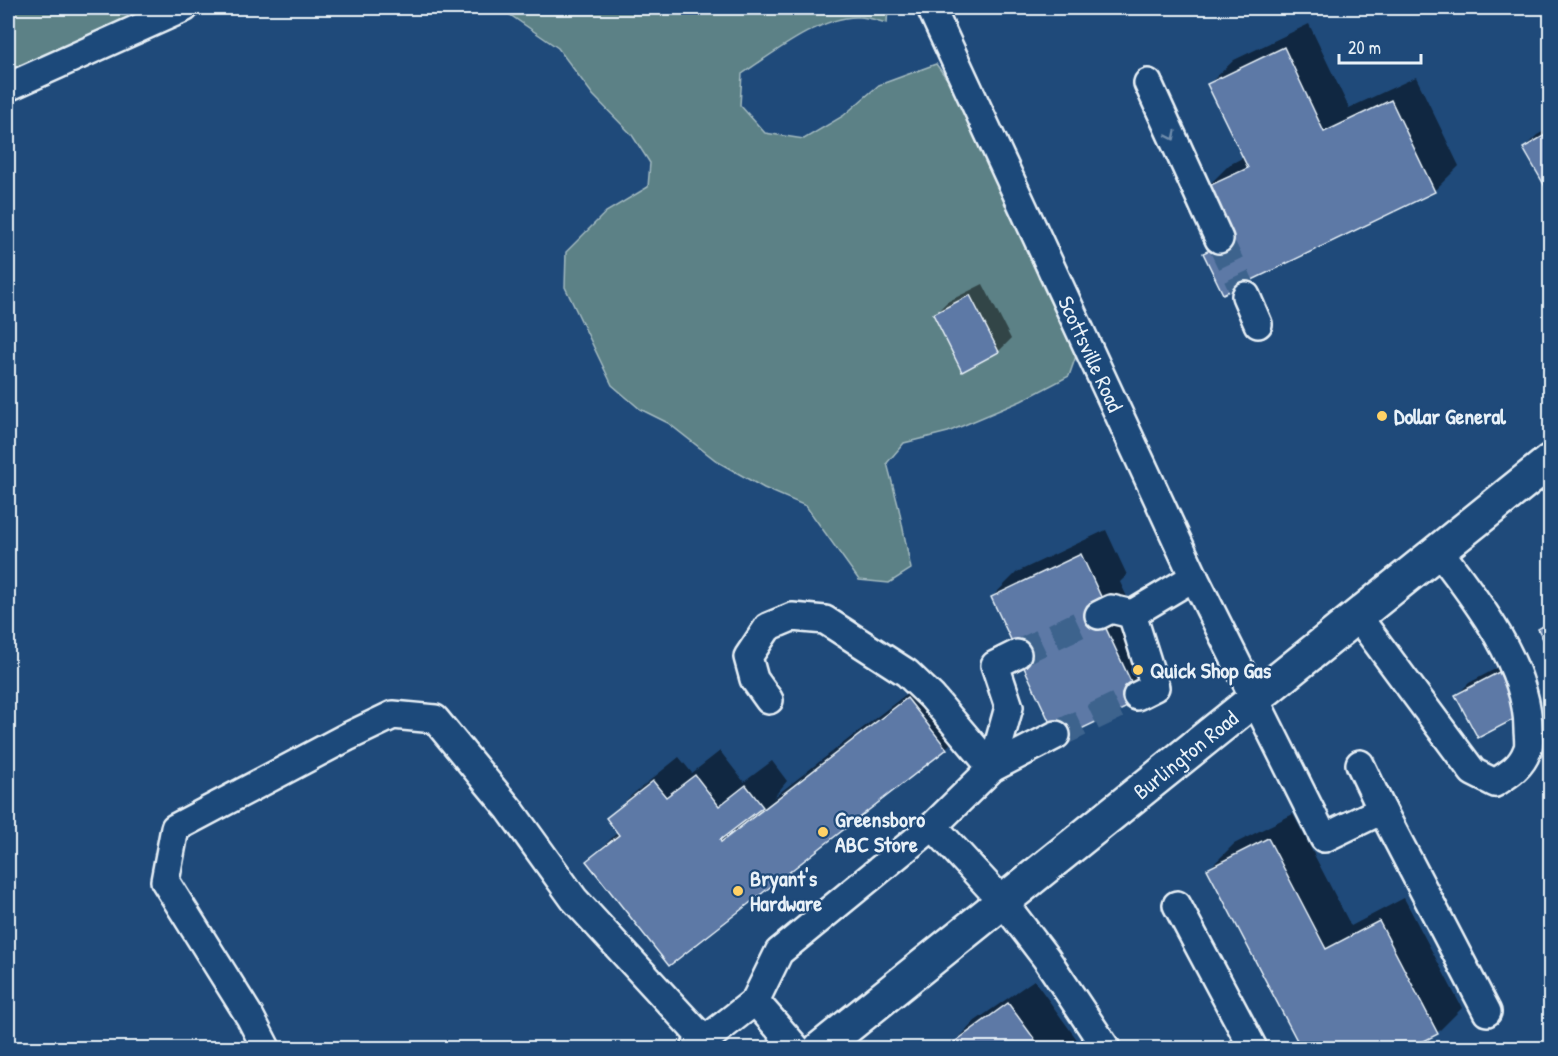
<svg xmlns="http://www.w3.org/2000/svg" width="1558" height="1056" viewBox="0 0 1558 1056" font-family="'Patrick Hand',sans-serif">
  <rect width="100%" height="100%" fill="#1f4a7a"/>
  <filter id="ink" filterUnits="userSpaceOnUse"><feTurbulence type="fractalNoise" baseFrequency=".0167" numOctaves="2"/><feDisplacementMap in="SourceGraphic" scale="12" xChannelSelector="R" yChannelSelector="G"/><feConvolveMatrix kernelMatrix="1 2 1 2 8 2 1 2 1" color-interpolation-filters="sRGB"/></filter>
  <g filter="url(#ink)">
    <g fill="#5c8186" stroke="#a2b9bf" stroke-width="1.5">
      <polygon points="8,8 153,8 8,76"/>
      <path d="M500,8H888L887,23C878,21 868,17 859,17C822,15 772,54 742,74L740,105L765,133L804,139L843,116L879,85L936,64L959,95L1039,279L1076,356L1069,376L1021,401L948,432L904,443L887,463L899,509L911,569L889,583L859,580L806,506L764,488L718,462L668,423L640,409L612,385L565,287L566,252L606,212L648,187L650,163L632,135L593,95L558,48Z"/>
    </g>
    <g fill="#0007">
      <polygon points="1309,24 1349,108 1416,77 1459,166 1434,191 1205,254 1225,233 1204,190 1229,165 1244,157 1209,84 1234,60"/>
      <polygon points="1550,128 1550,193 1524,148 1537,135"/>
      <polygon points="983,284 1011,339 999,351 934,315 947,302"/>
      <polygon points="1106,530 1127,575 1120,582 1164,675 1139,700 992,597 1017,572"/>
      <polygon points="1550,618 1550,649 1540,629"/>
      <polygon points="1512,660 1533,701 1457,695 1469,683"/>
      <polygon points="932,674 971,723 946,748 669,964 588,861 618,832 608,818 633,794 679,757 692,773 720,751 744,782 772,761 787,781 773,798"/>
      <polygon points="1293,814 1351,926 1404,898 1462,1008 1437,1033 1407,1048 1302,1048 1209,869 1234,844"/>
      <polygon points="1034,980 1083,1048 953,1048 951,1046 975,1021"/>
    </g>
    <g fill="#5d79a6" stroke="#e8f1f8" stroke-width="1.5">
      <polygon points="1284,47 1324,132 1391,100 1435,192 1223,294 1203,253 1228,242 1202,189 1248,168 1207,84"/>
      <polygon points="1550,132 1550,195 1523,148"/>
      <polygon points="970,295 999,352 962,372 933,314"/>
      <polygon points="1081,554 1103,601 1095,605 1140,701 1058,740 991,597"/>
      <polygon points="1550,622 1550,653 1538,629"/>
      <polygon points="1499,672 1522,715 1478,738 1455,695"/>
      <polygon points="907,698 947,749 669,966 586,861 619,835 606,818 653,781 666,797 695,775 719,806 746,785 763,807 720,840 721,842"/>
      <polygon points="1268,838 1326,949 1379,921 1438,1034 1410,1048 1301,1048 1207,869"/>
      <polygon points="1008,1003 1041,1048 951,1048 949,1046"/>
    </g>
    <g fill="none" stroke-linecap="round" stroke-linejoin="round">
      <g stroke="#3d638d" stroke-width="27" stroke-dasharray="27 14" stroke-linecap="butt">
        <polyline points="1219,239 1246,296"/>
        <polyline points="1017,654 1099,615"/>
        <polyline points="1056,735 1137,696"/>
      </g>
      <defs>
        <g id="minor">
          <path id="s1" d="M931,8L1194,577L1324,838L1382,810L1487,1012"/>
          <polyline points="1148,83 1219,239"/>
          <polyline points="8,87 184,8"/>
          <polyline points="1246,296 1258,324"/>
          <polyline points="1099,615 1111,609 1132,614"/>
          <path d="M1358,617L1473,772L1495,783C1509,774 1521,767 1527,751C1530,745 1528,735 1528,729C1528,666 1476,599 1439,551"/>
          <polyline points="1137,696 1155,687 1132,614 1194,577"/>
          <polyline points="769,700 754,679 748,657 768,627 792,617 825,620 907,673 932,697 992,768"/>
          <polyline points="1360,764 1382,810"/>
          <polyline points="992,768 1009,707 995,665 1017,654"/>
          <polyline points="933,826 992,768 1056,735"/>
          <polyline points="1177,905 1253,1048"/>
          <polyline points="755,1001 779,952 933,826 1004,903 1046,958 1106,1048"/>
          <polyline points="266,1048 250,1017 165,881 175,828 347,737 393,715 435,719 510,810 574,899 705,1041"/>
          <polyline points="695,1048 755,1001 796,1048"/>
        </g>
        <g id="highway">
          <path id="s2" d="M821,1048L1550,461"/>
        </g>
      </defs>
      <use href="#minor" stroke="#e8f1f8" stroke-width="32"/>
      <use href="#highway" stroke="#e8f1f8" stroke-width="38"/>
      <use href="#minor" stroke="#1f4a7a" stroke-width="27"/>
      <use href="#highway" stroke="#1f4a7a" stroke-width="33"/>
    </g>
    <defs><path id="oneway-chevron" d="M-2-3.5L2.5 0L-2 3.5" fill="none" stroke-width="1.6" stroke-linecap="round" stroke-linejoin="round" transform="scale(1.5)"/></defs>
    <use stroke="#6f8dac" href="#oneway-chevron" transform="translate(1172 136) rotate(65)"/>
  </g>
  <g fill="#ffd166" stroke="#1f4a7a" stroke-width="2">
    <circle cx="1382" cy="416" r="6"/>
    <circle cx="1138" cy="670" r="6"/>
    <circle cx="823" cy="832" r="6"/>
    <circle cx="738" cy="891" r="6"/>
  </g>
  <g text-anchor="middle" dominant-baseline="central" stroke-width="4.5" stroke-linejoin="round" paint-order="stroke">
    <g font-size="22" fill="#e8f1f8" stroke="#1f4a7a">
      <text stroke="none"><textPath href="#s1" startOffset="381">Scottsville Road</textPath></text>
      <text stroke="none"><textPath href="#s2" startOffset="468">Burlington Road</textPath></text>
    </g>
    <g font-size="22" font-weight="bold" fill="#e8f1f8" stroke="#1f4a7a" text-anchor="start">
      <text x="1394" y="416">Dollar General</text>
      <text x="1150" y="670">Quick Shop Gas</text>
      <text x="835" y="819">Greensboro<tspan x="835" dy="25">ABC Store</tspan></text>
      <text x="750" y="878">Bryant's<tspan x="750" dy="25">Hardware</tspan></text>
    </g>
  </g>
  <rect width="1558" height="1056" fill="none" stroke="#1f4a7a" stroke-width="30"/>
  <rect x="15" y="15" width="1528" height="1026" fill="none" stroke="#e8f1f8" stroke-width="2" filter="url(#ink)"/>
  <path d="M1339 54v9h82v-9" fill="none" stroke="#e8f1f8" stroke-width="3"/>
  <text x="1348" y="54" font-size="18" fill="#e8f1f8" stroke="#1f4a7a" stroke-width="4.5" paint-order="stroke">20 m</text>
</svg>
